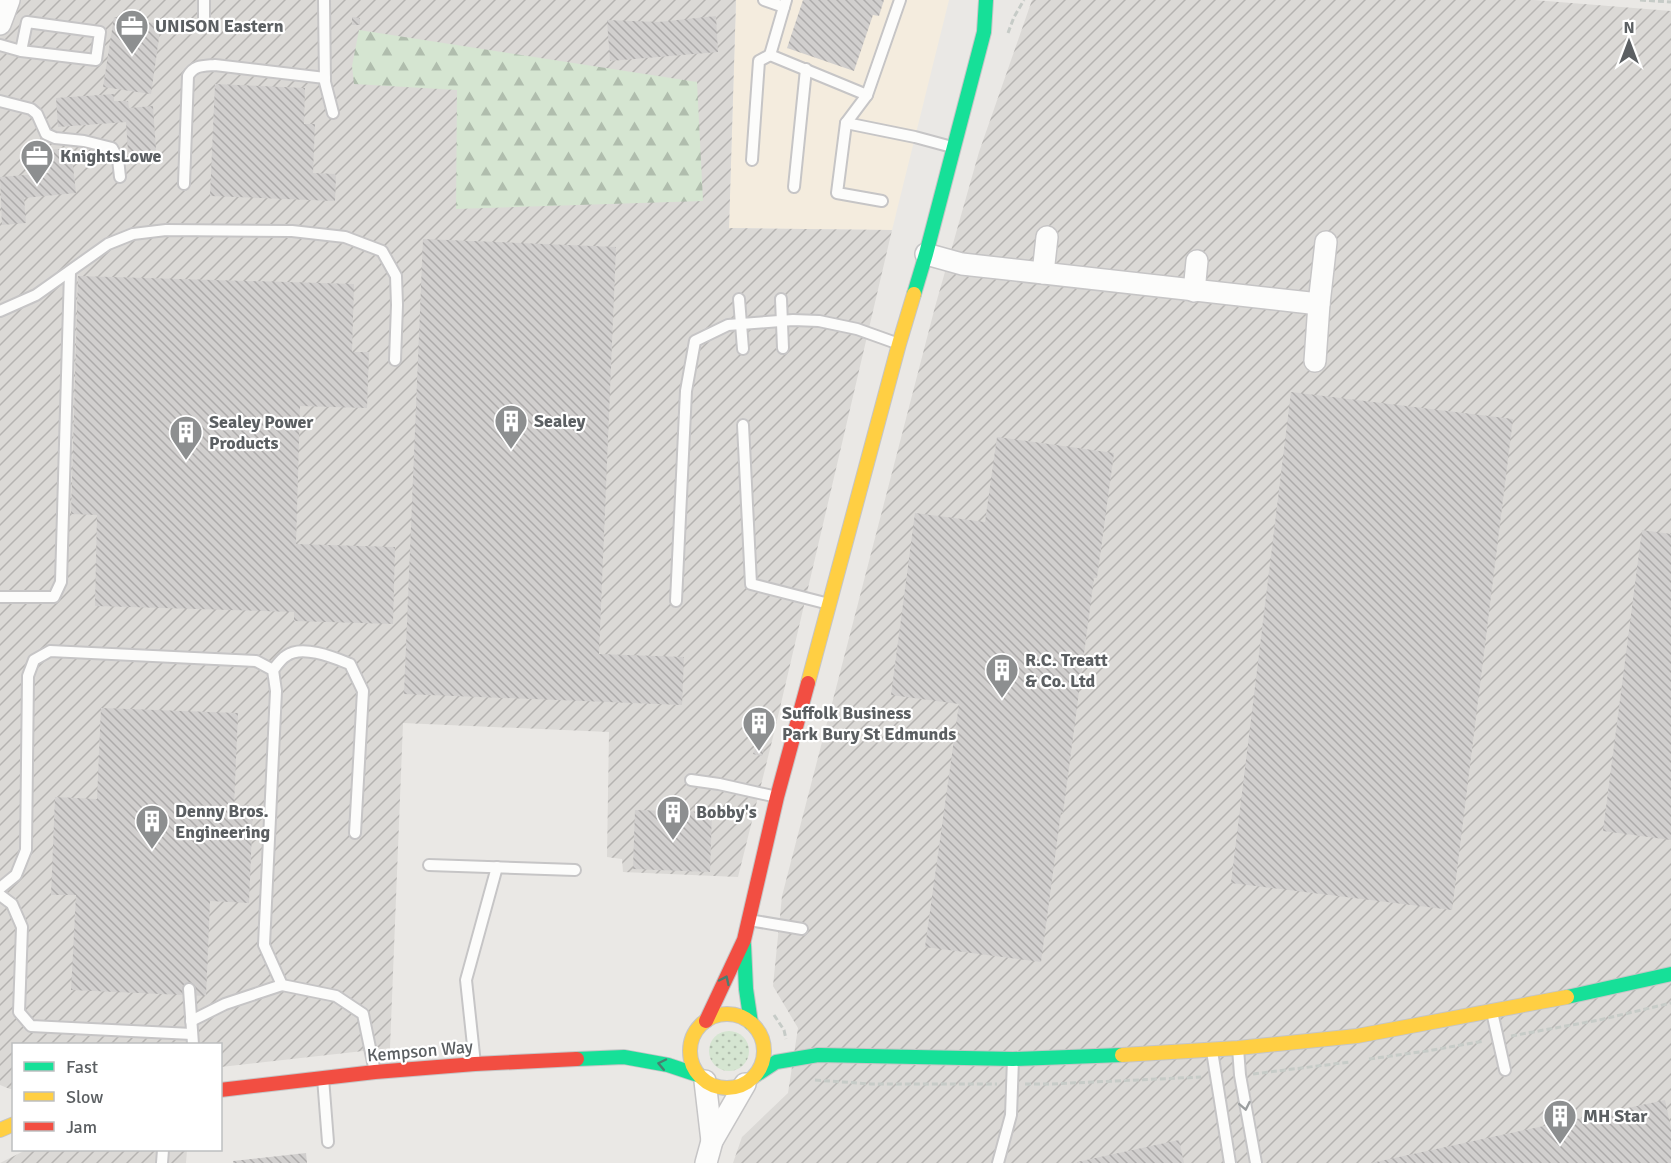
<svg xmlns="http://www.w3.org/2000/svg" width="1671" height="1163" viewBox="0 0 1671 1163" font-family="Signika,sans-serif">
  <defs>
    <pattern id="industrial-furrows" width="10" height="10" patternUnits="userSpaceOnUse" patternTransform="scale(1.5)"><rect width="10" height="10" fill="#dbd9d6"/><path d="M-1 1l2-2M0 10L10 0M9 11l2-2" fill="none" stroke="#b5b3b1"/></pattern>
    <pattern id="grass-dots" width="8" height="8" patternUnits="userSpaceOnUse" patternTransform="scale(1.5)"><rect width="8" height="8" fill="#d5e5d1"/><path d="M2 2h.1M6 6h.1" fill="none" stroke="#b0bdad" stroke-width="1.8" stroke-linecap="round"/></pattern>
    <pattern id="forest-firs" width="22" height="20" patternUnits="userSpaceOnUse" patternTransform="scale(1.5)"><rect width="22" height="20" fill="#d5e5d1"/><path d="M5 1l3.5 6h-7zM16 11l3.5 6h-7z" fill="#b0bdad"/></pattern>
    <pattern id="building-back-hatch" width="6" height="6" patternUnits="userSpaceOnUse" patternTransform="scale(1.5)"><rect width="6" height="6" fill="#d1cfce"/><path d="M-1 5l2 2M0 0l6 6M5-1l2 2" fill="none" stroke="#adabab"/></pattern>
  </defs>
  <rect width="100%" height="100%" fill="#eae8e5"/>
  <polygon fill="#f4ecde" points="736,0 949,0 892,230 729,228"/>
  <g fill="url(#industrial-furrows)">
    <polygon points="0,0 736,0 729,228 892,230 775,729 738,877 623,872 622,859 607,857 609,732 403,723 390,1048 221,1067 220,1044 14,1044 13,1089 10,1089 0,1085"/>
    <polygon points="1032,0 1534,0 1671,11 1671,1163 733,1163 742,1137 788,1093 798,1028 773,986 782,896 935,307 979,152"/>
    <polygon points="26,1150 187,1150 186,1163 0,1163"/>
  </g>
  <circle fill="url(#grass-dots)" cx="729" cy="1051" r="20"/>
  <polygon fill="url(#forest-firs)" points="359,30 697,82 703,201 456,209 457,90 354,84 352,66"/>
  <g fill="url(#building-back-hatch)">
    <polygon points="803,0 884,0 879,16 873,15 854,71 787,48"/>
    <polygon points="716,16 718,52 610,61 607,20 658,22"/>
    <polygon points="114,17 161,24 151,94 103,87"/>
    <polygon points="352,17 360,18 360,25 352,25"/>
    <polygon points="215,84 305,88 304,124 315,124 313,173 336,174 335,201 210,196"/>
    <polygon points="114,94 114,101 128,101 129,108 153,106 156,150 128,152 126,122 58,127 56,98"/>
    <polygon points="71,148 76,193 24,198 26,223 2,225 0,177 49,173 47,150"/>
    <polygon points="423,239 616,247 599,654 684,657 682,705 404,694"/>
    <polygon points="78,276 354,284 352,352 369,352 367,408 300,406 296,544 395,547 393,624 294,621 294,612 95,606 97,515 71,514"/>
    <polygon points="1291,392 1513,419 1452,910 1231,883"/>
    <polygon points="997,437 1114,453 1097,578 1094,578 1063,813 1061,812 1041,962 925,947 959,704 891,695 915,513 985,522"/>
    <polygon points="1642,530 1671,534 1671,840 1603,831"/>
    <polygon points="101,708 238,713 234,805 253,806 249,903 210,901 206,996 71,990 76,895 51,895 55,797 97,799"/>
    <polygon points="756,747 764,749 762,756 753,754"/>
    <polygon points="635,810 712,812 710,872 633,869"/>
    <polygon points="1665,1100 1671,1128 1671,1163 1371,1163"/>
    <polygon points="1179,1140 1184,1163 1077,1163 1077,1162"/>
    <polygon points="306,1153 307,1163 233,1163 233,1161"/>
  </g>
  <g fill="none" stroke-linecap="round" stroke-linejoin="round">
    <defs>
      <g id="lane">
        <polyline points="324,0 325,82 333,113"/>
        <polyline points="764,0 784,7"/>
        <polyline points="786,0 770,55 867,95"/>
        <polyline points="204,21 204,0"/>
        <polyline points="0,45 21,51 96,60 100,32 27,22 21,51"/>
        <polyline points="0,101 31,109 37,114 46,134 55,138 84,141 112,148 118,159 120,177"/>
        <polyline points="846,123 915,137 952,147"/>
        <polyline points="752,160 759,61 770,55"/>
        <path d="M184,184L188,76C194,65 203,66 215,65L325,78"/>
        <polyline points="794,187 806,69"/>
        <polyline points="882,201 837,193 846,123 867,95 900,0"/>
        <polyline points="739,299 743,349"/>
        <polyline points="781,299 783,348"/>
        <polyline points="0,311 36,295 108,244 133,234 166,230 292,231 345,237 382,251 396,276 397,305 395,360"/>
        <polyline points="743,425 751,584 829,604"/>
        <polyline points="0,597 54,597 61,582 70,272"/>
        <polyline points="676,601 686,391 695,341 728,325 793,320 819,321 857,329 899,344"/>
        <path d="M273,670C277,665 281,659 286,656C302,644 335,658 350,664L363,691L355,833"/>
        <polyline points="691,780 719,784 777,797"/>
        <polyline points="429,865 575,870"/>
        <polyline points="0,888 16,875 26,850 28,676 34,660 50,651 256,661 273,670 276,691 264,945 282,985 336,996 363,1014 375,1072"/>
        <polyline points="0,895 12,904 22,927 19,1012 31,1026 192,1034"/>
        <polyline points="749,920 802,929"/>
        <polyline points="189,989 193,1044"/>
        <polyline points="1492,1012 1505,1070"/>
        <polyline points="191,1021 225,1004 282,985"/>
        <polyline points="1238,1048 1240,1075 1256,1163"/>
        <polyline points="1212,1051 1230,1163"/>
        <polyline points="475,1064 466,980 497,867"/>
        <polyline points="323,1078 328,1142"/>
        <polyline points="162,1163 163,1150"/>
        <polyline points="998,1163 1011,1115 1013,1059"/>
      </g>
      <g id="street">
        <polyline points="0,24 9,0"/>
        <polyline points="926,254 962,264 1319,304"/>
        <polyline points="1043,273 1047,237"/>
        <polyline points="1194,291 1197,261"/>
        <polyline points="1315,361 1319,304 1326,242"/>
        <polyline points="705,1081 712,1141"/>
        <polyline points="706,1163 712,1141 745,1084"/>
      </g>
      <g id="fast">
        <polyline points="914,294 926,254 984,32 986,0"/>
        <polyline points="744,945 746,989 751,1023"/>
        <polyline points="1567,997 1671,974"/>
        <polyline points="577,1059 624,1057 668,1065 698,1075"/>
        <polyline points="756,1075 776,1062 818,1055 1013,1059 1122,1055"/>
      </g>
      <g id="slow">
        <polyline points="808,683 899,344 914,294"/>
        <circle cx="727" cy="1051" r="37"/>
        <polyline points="1122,1055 1238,1048 1357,1036 1567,997"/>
        <polyline points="0,1130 14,1124"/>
      </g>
      <g id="jam">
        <polyline points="706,1021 744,940 777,797 808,683"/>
        <polyline points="220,1090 375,1072 475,1064 577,1059"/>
      </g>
    </defs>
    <use href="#lane" stroke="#c6c5c6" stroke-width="14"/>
    <use href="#street" stroke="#c6c5c6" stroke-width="24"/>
    <use href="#fast" stroke="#c5c5c6" stroke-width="16"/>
    <use href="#slow" stroke="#c5c5c6" stroke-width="16"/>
    <use href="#jam" stroke="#c5c5c6" stroke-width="16"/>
    <g stroke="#c6cbc7" stroke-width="3" stroke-dasharray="6 3" stroke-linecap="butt">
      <polyline points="1640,0 1671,2"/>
      <polyline points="1008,33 1014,17 1024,0"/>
      <polyline points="774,1015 784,1030 786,1039"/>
      <polyline points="1511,1036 1599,1020 1671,1003"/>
      <polyline points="1369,1059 1427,1051 1484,1041"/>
      <polyline points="1253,1074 1350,1062"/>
      <polyline points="815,1080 871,1084 997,1084"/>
      <polyline points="1025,1084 1051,1084 1201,1077"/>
    </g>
    <use href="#lane" stroke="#fcfcfb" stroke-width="10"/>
    <use href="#street" stroke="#fcfcfb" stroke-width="21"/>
    <use href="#fast" stroke="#16e098" stroke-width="14"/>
    <use href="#slow" stroke="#ffcf43" stroke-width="14"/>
    <use href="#jam" stroke="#f24e42" stroke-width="14"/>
  </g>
  <defs><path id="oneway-chevron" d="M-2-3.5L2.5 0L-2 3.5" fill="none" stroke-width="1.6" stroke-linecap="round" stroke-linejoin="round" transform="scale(1.5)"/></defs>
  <g stroke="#4a7f70">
    <use href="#oneway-chevron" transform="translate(725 980) rotate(-65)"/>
    <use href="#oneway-chevron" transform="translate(662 1064) rotate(-168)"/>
  </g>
  <use stroke="#9b9e9f" href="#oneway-chevron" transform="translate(1245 1106) rotate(79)"/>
  <defs>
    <symbol id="office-pin" viewBox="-11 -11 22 30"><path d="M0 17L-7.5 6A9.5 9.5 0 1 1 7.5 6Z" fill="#8d8f90" stroke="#fff"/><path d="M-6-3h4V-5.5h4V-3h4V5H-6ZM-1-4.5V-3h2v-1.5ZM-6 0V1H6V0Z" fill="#fff"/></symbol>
    <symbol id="building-pin" viewBox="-11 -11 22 30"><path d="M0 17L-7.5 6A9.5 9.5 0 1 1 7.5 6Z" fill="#8d8f90" stroke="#fff"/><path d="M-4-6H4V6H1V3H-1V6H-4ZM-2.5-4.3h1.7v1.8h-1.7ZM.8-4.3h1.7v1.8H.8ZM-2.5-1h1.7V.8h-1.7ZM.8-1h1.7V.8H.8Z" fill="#fff"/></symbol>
  </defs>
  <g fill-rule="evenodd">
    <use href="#office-pin" x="113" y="7" width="38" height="52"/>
    <use href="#office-pin" x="18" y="137" width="38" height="52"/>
    <use href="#building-pin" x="492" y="402" width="38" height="52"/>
    <use href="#building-pin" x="167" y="413" width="38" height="52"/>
    <use href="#building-pin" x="983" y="651" width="38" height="52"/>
    <use href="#building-pin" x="740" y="704" width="38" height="52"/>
    <use href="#building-pin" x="654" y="793" width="38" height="52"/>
    <use href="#building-pin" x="133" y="802" width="38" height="52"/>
    <use href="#building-pin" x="1541" y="1097" width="38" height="52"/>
  </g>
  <g text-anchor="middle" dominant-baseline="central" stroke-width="4.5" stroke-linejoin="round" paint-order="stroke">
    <g font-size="18" font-weight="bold" fill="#5b5f62" stroke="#fff" text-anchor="start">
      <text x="155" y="26">UNISON Eastern</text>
      <text x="60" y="156">KnightsLowe</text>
      <text x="534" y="421">Sealey</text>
      <text x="209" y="422">Sealey Power<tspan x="209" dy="21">Products</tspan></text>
      <text x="1025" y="660">R.C. Treatt<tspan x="1025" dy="21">&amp; Co. Ltd</tspan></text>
      <text x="782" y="713">Suffolk Business<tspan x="782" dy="21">Park Bury St Edmunds</tspan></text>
      <text x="175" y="811">Denny Bros.<tspan x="175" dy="21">Engineering</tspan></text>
      <text x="696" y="812">Bobby's</text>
      <text x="1583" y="1116">MH Star</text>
    </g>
    <g font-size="18" fill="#5b5f62" stroke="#fff">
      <text transform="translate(420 1051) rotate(-5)">Kempson Way</text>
    </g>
  </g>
  <rect x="12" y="1043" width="210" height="108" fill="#ffffff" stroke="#bdbfc0" stroke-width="1.5"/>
  <rect x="24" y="1062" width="30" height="9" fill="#16e098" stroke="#bdbfc0" stroke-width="1.5"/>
  <text x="66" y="1073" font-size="18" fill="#5b5f62">Fast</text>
  <rect x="24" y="1092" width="30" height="9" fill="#ffcf43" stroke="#bdbfc0" stroke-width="1.5"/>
  <text x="66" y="1103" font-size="18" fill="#5b5f62">Slow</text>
  <rect x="24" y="1122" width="30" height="9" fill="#f24e42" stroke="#bdbfc0" stroke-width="1.5"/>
  <text x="66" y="1133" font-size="18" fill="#5b5f62">Jam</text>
  <g transform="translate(1629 42)" stroke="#ffffff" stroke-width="4.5" paint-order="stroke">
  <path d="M0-4.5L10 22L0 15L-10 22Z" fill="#5b5f62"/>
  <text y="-9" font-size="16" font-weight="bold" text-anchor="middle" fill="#5b5f62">N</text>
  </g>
</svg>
